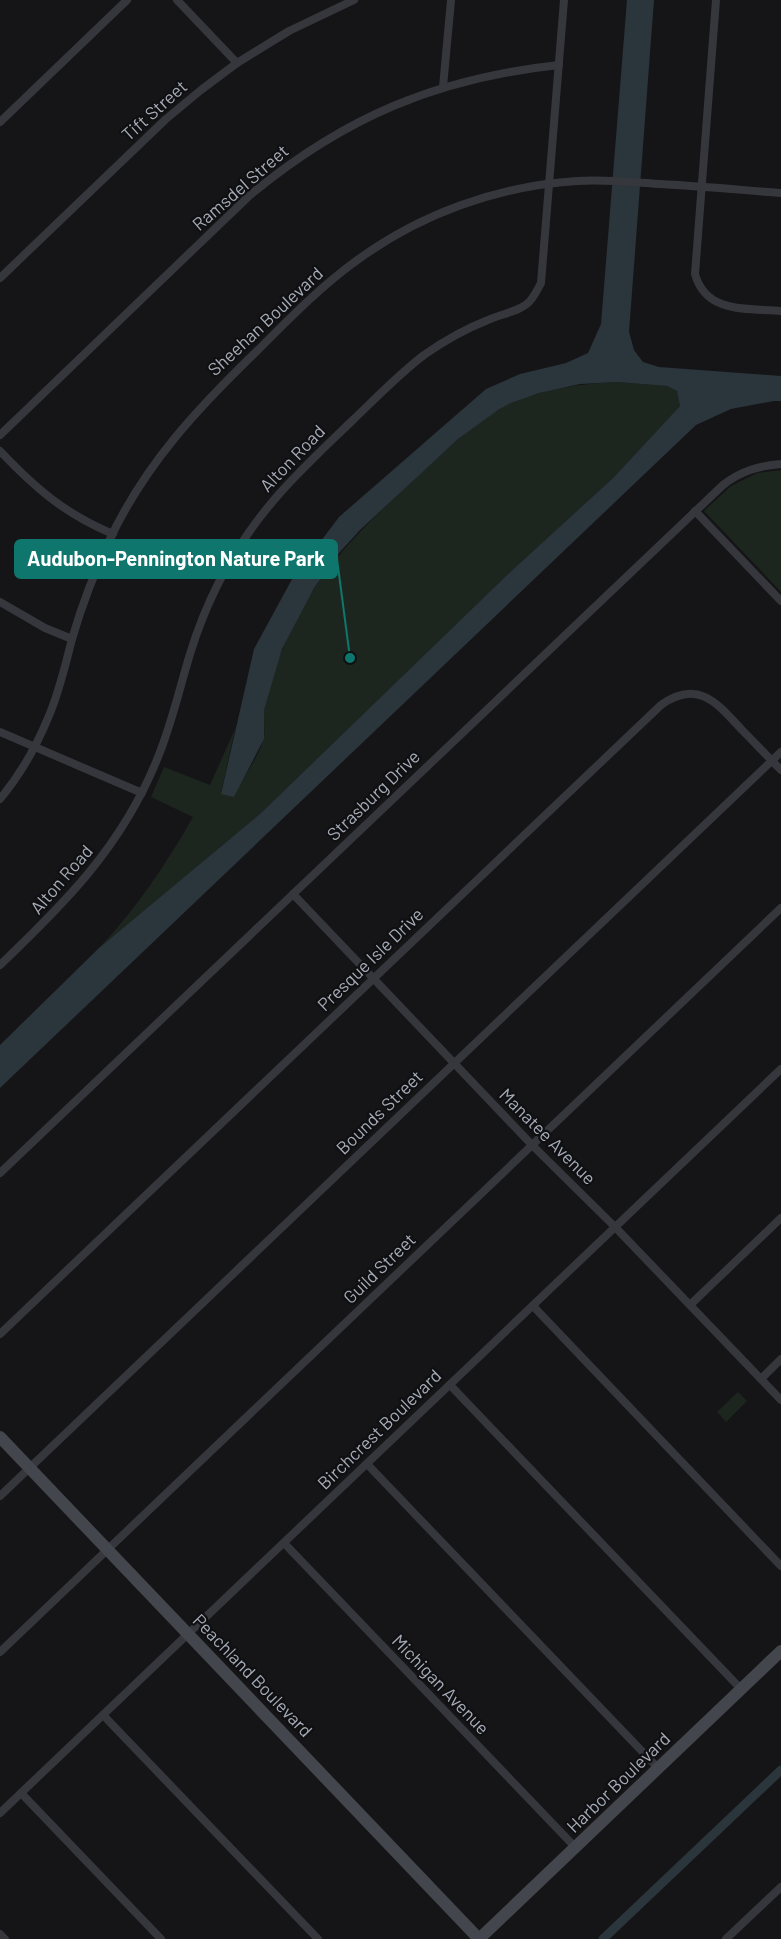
<svg xmlns="http://www.w3.org/2000/svg" width="781" height="1939" viewBox="0 0 781 1939" font-family="Barlow,sans-serif">
  <rect width="100%" height="100%" fill="#151517"/>
  <g fill="#1d261e">
    <path d="M617,382L667,386L677,391L680,406L613,478L507,575L261,813L99,948C137,908 166,864 193,817L151,797L164,767L210,785L235,729L221,793L234,797C242,778 257,760 263,741C266,731 263,719 264,709C269,681 280,653 292,628C322,563 374,517 425,469C452,445 478,418 511,403C544,388 581,384 617,382Z"/>
    <polygon points="781,470 781,592 704,511 731,486 757,473"/>
    <polygon points="738,1392 747,1401 726,1422 717,1412"/>
  </g>
  <polygon fill="#2b353c" points="627,0 654,0 629,332 634,350 643,362 659,367 781,376 781,401 774,401 731,409 696,425 0,1088 0,1045 99,948 261,813 507,575 613,478 680,406 677,391 667,386 617,382 580,384 539,393 511,403 498,410 458,439 360,530 339,553 314,588 282,649 264,710 264,739 234,797 221,794 254,649 291,581 339,517 486,389 520,374 566,363 588,353 601,324"/>
  <g fill="none" stroke-linecap="round" stroke-linejoin="round">
    <polyline stroke="#2b353c" stroke-width="9" points="603,1939 781,1770"/>
    <g stroke="#36373d" stroke-width="8">
      <polyline points="177,0 237,63"/>
      <path d="M716,0L695,274C706,314 747,308 781,311"/>
      <polyline points="443,87 451,0"/>
      <polyline points="0,122 127,0"/>
      <polyline points="0,278 166,119 201,90 237,63 289,31 354,0"/>
      <path d="M0,435L249,196C344,117 437,78 559,65"/>
      <path d="M0,451C35,488 65,514 113,534"/>
      <polyline points="695,511 781,601"/>
      <polyline points="0,602 45,628 72,639"/>
      <polyline points="0,732 142,793"/>
      <path d="M0,799C20,775 36,747 48,718C59,693 65,666 72,639C82,605 94,573 109,541C145,464 198,408 258,350C289,319 320,287 356,261C420,214 497,186 577,181C604,179 632,182 660,184C700,186 741,190 781,193"/>
      <polyline points="293,894 532,1145 615,1227 781,1400"/>
      <path d="M0,965C65,903 121,847 156,762C171,727 179,690 190,654C208,595 239,539 280,493C303,467 329,443 354,419C377,397 399,374 424,355C444,341 465,329 488,320C500,314 519,312 529,302C534,297 538,289 541,283L564,0"/>
      <path d="M0,1173L723,485C741,471 758,466 781,464"/>
      <polyline points="690,1305 781,1218"/>
      <polyline points="533,1306 781,1566"/>
      <path d="M0,1334L661,705C698,678 718,704 742,730C755,743 768,757 781,770"/>
      <polyline points="761,1379 781,1359"/>
      <polyline points="450,1385 741,1689"/>
      <polyline points="367,1464 658,1768"/>
      <polyline points="0,1496 781,752"/>
      <polyline points="284,1543 575,1847"/>
      <polyline points="0,1652 781,908"/>
      <polyline points="103,1715 318,1939"/>
      <polyline points="21,1793 161,1939"/>
      <polyline points="0,1813 781,1069"/>
      <polyline points="0,1934 5,1939"/>
      <polyline points="726,1939 781,1887"/>
    </g>
    <g stroke="#44464d" stroke-width="12">
      <polyline points="0,1437 479,1939"/>
      <polyline points="479,1939 781,1651"/>
    </g>
  </g>
  <g text-anchor="middle" dominant-baseline="central" stroke-width="4.5" stroke-linejoin="round" paint-order="stroke">
    <g font-size="18" fill="#a6acb8" stroke="#101012">
      <text transform="translate(154 110) rotate(-42)">Tift Street</text>
      <text transform="translate(240 187) rotate(-41)">Ramsdel Street</text>
      <text transform="translate(265 321) rotate(-43)">Sheehan Boulevard</text>
      <text transform="translate(292 458) rotate(-46)">Alton Road</text>
      <text transform="translate(373 795) rotate(-44)">Strasburg Drive</text>
      <text transform="translate(61 879) rotate(-49)">Alton Road</text>
      <text transform="translate(370 959) rotate(-44)">Presque Isle Drive</text>
      <text transform="translate(379 1112) rotate(-44)">Bounds Street</text>
      <text transform="translate(548 1136) rotate(45)">Manatee Avenue</text>
      <text transform="translate(379 1268) rotate(-44)">Guild Street</text>
      <text transform="translate(379 1429) rotate(-44)">Birchcrest Boulevard</text>
      <text transform="translate(253 1675) rotate(46)">Peachland Boulevard</text>
      <text transform="translate(441 1684) rotate(46)">Michigan Avenue</text>
      <text transform="translate(618 1782) rotate(-44)">Harbor Boulevard</text>
    </g>
  </g>
  <path fill="none" stroke="#0f766e" stroke-width="2" d="M350 658L337 559"/>
  <circle fill="#0f766e" stroke="#101012" stroke-width="2" cx="350" cy="658" r="6"/>
  <rect fill="#0f766e" stroke="#0f766e" stroke-width="2" x="15" y="540" width="322" height="38" rx="6"/>
  <g font-size="20" text-anchor="middle" font-weight="bold" fill="#fff">
    <text x="176" y="566">Audubon-Pennington Nature Park</text>
  </g>
</svg>
